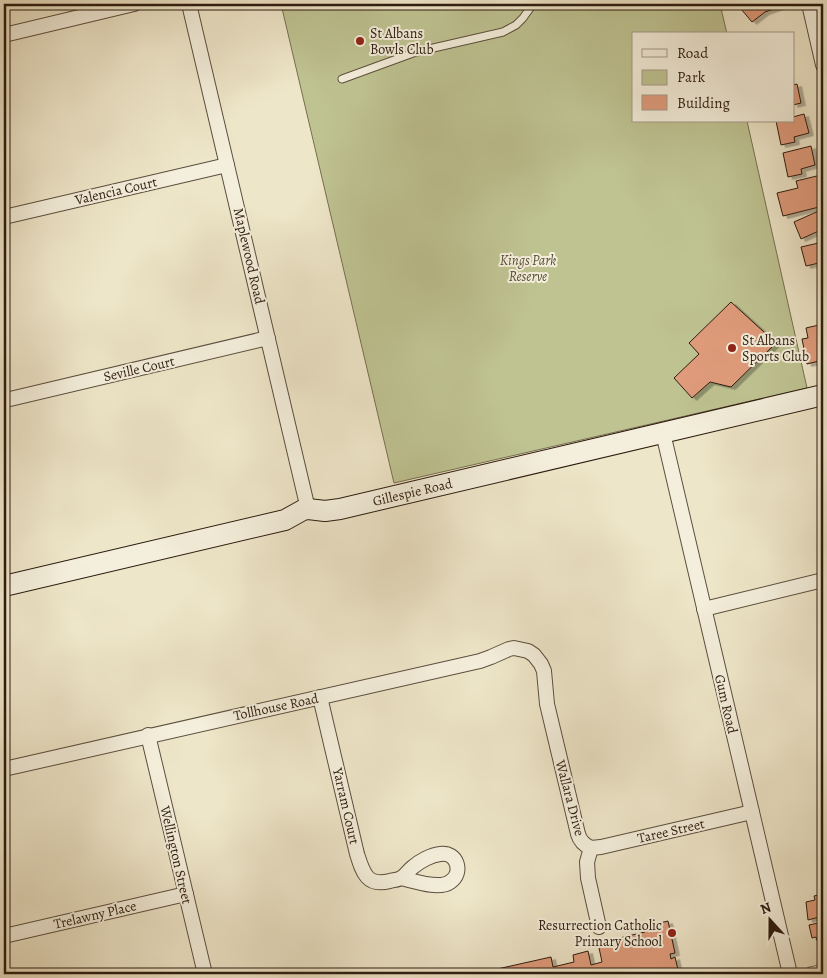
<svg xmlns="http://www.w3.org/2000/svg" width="827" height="978" viewBox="0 0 827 978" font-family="Alegreya,serif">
  <defs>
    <filter id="shadow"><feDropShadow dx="4.5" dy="2.5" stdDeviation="0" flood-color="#0004"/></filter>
  </defs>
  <rect width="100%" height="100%" fill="#eee6c9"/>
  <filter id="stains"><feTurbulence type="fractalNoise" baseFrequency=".004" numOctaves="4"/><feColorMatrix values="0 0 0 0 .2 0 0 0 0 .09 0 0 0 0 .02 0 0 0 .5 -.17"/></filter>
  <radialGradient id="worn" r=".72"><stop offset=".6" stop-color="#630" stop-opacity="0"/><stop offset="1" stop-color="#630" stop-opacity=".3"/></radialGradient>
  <polygon fill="#bfc392" stroke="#766f50" points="281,4 720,4 727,34 633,34 633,121 747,121 807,388 394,483"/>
  <g fill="#e09c7c" stroke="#2d1b0f" filter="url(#shadow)">
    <polygon points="748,4 778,4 779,7 765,12 752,22 741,9"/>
    <polygon points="797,84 801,103 793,105 793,85"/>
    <polygon points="804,114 809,133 794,137 795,142 781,145 776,121 793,121 793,117"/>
    <polygon points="811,146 815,165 801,169 802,174 788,177 783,153"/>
    <polygon points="821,175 823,187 820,187 822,194 823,194 823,206 783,216 777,193 798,188 796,181"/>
    <polygon points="823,209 823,229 801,239 794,222"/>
    <polygon points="823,242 823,262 806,266 801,247"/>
    <polygon points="731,302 776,343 731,387 710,382 692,398 674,378 699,354 689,343"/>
    <polygon points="823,324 823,360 807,364 802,339 808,338 806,328"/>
    <polygon points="823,894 823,916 808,920 806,902 815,900 814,896"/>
    <polygon points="668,921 675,953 670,954 671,959 675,957 679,974 475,974 551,957 553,967 574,962 573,955 588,951 591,965 602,962 598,943 645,932 644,927"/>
    <polygon points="823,922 823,942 818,943 816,937 812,938 809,925"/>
  </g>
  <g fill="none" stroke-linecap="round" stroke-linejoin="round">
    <defs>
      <polyline id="lane" points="342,79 416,52 503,32 516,25 523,18 533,4"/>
      <g id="street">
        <polyline points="189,4 308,509"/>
        <polyline points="809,4 823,65"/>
        <polyline points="4,35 134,4"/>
        <polyline points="4,217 227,165"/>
        <polyline points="10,399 268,338"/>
        <polyline points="663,433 790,974"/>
        <polyline points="704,609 823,580"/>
        <path d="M320,697L357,854C363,873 367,887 390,881C393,880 398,880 401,878C405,876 409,870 413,867C420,861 431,855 440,854C457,851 464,873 450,882C439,890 414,881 401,878"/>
        <polyline points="148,735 205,974"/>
        <path d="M4,769L480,661L491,657L509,649L514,648L528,651L534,655L541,664L544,671L547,704L578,834C580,841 584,845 591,848L587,862L588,878L599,927"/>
        <polyline points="591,848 601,847 752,812"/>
        <polyline points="4,936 186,894"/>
        <polyline points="812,974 823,972"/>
      </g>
      <g id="secondary">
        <path id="s1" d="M4,586L285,520L303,510L308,509L325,511L340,509L823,395"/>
      </g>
    </defs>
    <use href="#lane" stroke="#5d4e3e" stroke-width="9"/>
    <use href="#street" stroke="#5d4e3e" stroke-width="16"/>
    <use href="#secondary" stroke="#2d1b0f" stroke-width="22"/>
    <use href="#lane" stroke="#f4efdc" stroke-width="7"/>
    <use href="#street" stroke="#f4efdc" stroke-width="14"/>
    <use href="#secondary" stroke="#f4efdc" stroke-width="20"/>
  </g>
  <g fill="#8f2418" stroke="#f4efdc" stroke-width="2">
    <circle cx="360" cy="41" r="5"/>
    <circle cx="732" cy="348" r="5"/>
    <circle cx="672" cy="933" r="5"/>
  </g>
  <g text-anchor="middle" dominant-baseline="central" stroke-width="4" stroke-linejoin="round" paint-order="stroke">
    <g font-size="14" fill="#2d1b0f" stroke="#f4efdc" text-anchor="start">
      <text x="370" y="33">St Albans<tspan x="370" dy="16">Bowls Club</tspan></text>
      <text x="742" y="340">St Albans<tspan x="742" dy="16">Sports Club</tspan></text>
      <text x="662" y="925" text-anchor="end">Resurrection Catholic<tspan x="662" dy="16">Primary School</tspan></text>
    </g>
    <g font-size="14" fill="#2d1b0f" stroke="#f4efdc">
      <text transform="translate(116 191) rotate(-13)">Valencia Court</text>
      <text transform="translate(249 256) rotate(77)">Maplewood Road</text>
      <text transform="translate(139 369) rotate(-13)">Seville Court</text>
      <text stroke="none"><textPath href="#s1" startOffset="421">Gillespie Road</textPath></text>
      <text transform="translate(726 704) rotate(77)">Gum Road</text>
      <text transform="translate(276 707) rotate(-12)">Tollhouse Road</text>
      <text transform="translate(570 798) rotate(75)">Wallara Drive</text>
      <text transform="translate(346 806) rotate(77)">Yarram Court</text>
      <text transform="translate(671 831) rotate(-13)">Taree Street</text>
      <text transform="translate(176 855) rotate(77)">Wellington Street</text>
      <text transform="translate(95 915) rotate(-13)">Trelawny Place</text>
    </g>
    <g font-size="14" font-style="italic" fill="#594d36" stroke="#f4efdc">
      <text x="528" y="260">Kings Park<tspan x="528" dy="16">Reserve</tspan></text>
    </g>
  </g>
  <rect width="827" height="978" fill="none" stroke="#eee6c9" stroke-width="20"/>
  <rect x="5" y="5" width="817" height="968" fill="none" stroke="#2d1b0f" stroke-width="2.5"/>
  <rect x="10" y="10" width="807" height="958" fill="none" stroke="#2d1b0f"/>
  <rect x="632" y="32" width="162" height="90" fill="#f4efdc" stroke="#a49a8a"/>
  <rect x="642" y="49" width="25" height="8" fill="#f4efdc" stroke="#a49a8a"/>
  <text x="677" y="58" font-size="15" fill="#2d1b0f">Road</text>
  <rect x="642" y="70" width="25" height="15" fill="#bfc392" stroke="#a49a8a"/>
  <text x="677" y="82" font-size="15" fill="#2d1b0f">Park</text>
  <rect x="642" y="95" width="25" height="15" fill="#e09c7c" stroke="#a49a8a"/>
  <text x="677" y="108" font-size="15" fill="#2d1b0f">Building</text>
  <g transform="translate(770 920) rotate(339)" stroke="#f4efdc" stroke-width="4" paint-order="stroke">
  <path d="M0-4L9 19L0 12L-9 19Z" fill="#2d1b0f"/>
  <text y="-8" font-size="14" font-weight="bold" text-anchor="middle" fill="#2d1b0f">N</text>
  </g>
  <rect width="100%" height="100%" filter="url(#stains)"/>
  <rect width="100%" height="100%" fill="url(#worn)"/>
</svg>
